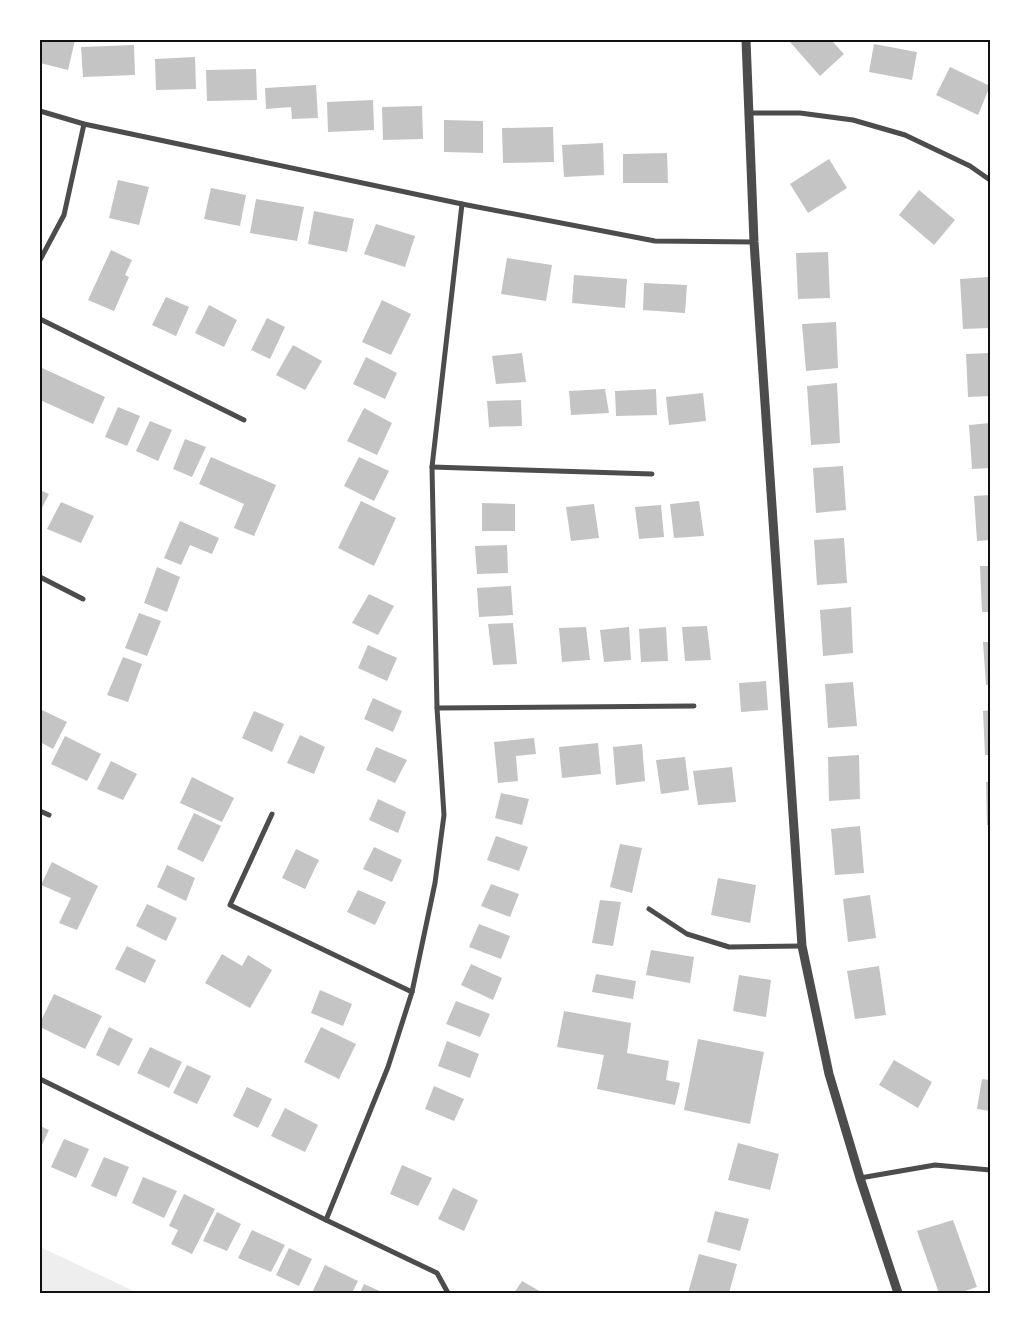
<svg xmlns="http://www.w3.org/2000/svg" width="1030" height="1333" viewBox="0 0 1030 1333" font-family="Mulish,sans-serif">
  <rect width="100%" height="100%" fill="#fff"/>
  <polygon fill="#eee" points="40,1247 138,1293 40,1293"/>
  <g fill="#c4c4c4">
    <polygon points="40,40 75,40 68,70 40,63"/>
    <polygon points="792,40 831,40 844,54 820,76 790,42"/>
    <polygon points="874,44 917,52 912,80 869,72"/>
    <polygon points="134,45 135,75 83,77 81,47"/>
    <polygon points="195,57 196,89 156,90 155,59"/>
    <polygon points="950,67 990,86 978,115 936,95"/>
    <polygon points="256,69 257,100 207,101 206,70"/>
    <polygon points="316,85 318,118 292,119 291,107 266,109 265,88"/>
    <polygon points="373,100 374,130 328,132 327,102"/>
    <polygon points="422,106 423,139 383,140 382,107"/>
    <polygon points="444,120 483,121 483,153 444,152"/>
    <polygon points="553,127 554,162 503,163 502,128"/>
    <polygon points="603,143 604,175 564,177 562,145"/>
    <polygon points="667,153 668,183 623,183 623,154"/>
    <polygon points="829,159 847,188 808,213 790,184"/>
    <polygon points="118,180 149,187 139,225 109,218"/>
    <polygon points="211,188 246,195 240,226 204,219"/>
    <polygon points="919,190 955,220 934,245 899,215"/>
    <polygon points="256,199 304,207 297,241 250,233"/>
    <polygon points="314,211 354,219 347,252 308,244"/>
    <polygon points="376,224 415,236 405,267 364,254"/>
    <polygon points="111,250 132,260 125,275 129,277 114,311 88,300"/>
    <polygon points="828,252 830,298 798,299 796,253"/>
    <polygon points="507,258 552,265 546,301 501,294"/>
    <polygon points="574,275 627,279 625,308 572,303"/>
    <polygon points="988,277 990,328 963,329 960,279"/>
    <polygon points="644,283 687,285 685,313 643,310"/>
    <polygon points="166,297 189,307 176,336 152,325"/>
    <polygon points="382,300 411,314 391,355 362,342"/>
    <polygon points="209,305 237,320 224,347 195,333"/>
    <polygon points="267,318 285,327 270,359 251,350"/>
    <polygon points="836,322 838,368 806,371 802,324"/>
    <polygon points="293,345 322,361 305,390 276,375"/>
    <polygon points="522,353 526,382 496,384 492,356"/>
    <polygon points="990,353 990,396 968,397 966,354"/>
    <polygon points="366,357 397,373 385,399 353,384"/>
    <polygon points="40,367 105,397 93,424 40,400"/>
    <polygon points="837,383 840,443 811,445 807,386"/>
    <polygon points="605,389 609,413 571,415 569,391"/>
    <polygon points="656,389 657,415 616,416 615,391"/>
    <polygon points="703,393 706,421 669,425 666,397"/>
    <polygon points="521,400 522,426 489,427 487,401"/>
    <polygon points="118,407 140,416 127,446 105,437"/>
    <polygon points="364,408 392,423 377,455 347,441"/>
    <polygon points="150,421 172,430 158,461 136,451"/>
    <polygon points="990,423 990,468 972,469 969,425"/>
    <polygon points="185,439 206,447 192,477 173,469"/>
    <polygon points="211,457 276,485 254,536 234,528 244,504 199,484"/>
    <polygon points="359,457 389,471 374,501 344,486"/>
    <polygon points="843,466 846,510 816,513 813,468"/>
    <polygon points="40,490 49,494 40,512"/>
    <polygon points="990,495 990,540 977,541 974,496"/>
    <polygon points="361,501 396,518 374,566 338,548"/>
    <polygon points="699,501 704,536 674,538 670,504"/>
    <polygon points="61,502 94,516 81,543 47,529"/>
    <polygon points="482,503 515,504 515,531 482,531"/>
    <polygon points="594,504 599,538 571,541 566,507"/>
    <polygon points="661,505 664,537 639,539 635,507"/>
    <polygon points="180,521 219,538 212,554 190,545 181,565 164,558"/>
    <polygon points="844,538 847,583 817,585 814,540"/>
    <polygon points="507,545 508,573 477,574 475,546"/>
    <polygon points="980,566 990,566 990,612 982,612"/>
    <polygon points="157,567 180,577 167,612 144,603"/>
    <polygon points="511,586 513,615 479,617 477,588"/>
    <polygon points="369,594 394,606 378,635 352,623"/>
    <polygon points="851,607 853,653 823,656 820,610"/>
    <polygon points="139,613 161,621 147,656 125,648"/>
    <polygon points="513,623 517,664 493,665 488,624"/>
    <polygon points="707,626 711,660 685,661 682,627"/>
    <polygon points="586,627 590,660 562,662 559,628"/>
    <polygon points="629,627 631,660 604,662 600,630"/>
    <polygon points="666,627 668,661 641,662 639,629"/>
    <polygon points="983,642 990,642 990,685 986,685"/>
    <polygon points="368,645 397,658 387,681 358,668"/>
    <polygon points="123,657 142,664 128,702 107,695"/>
    <polygon points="766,681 768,710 741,712 739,683"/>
    <polygon points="853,682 857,726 828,728 825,684"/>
    <polygon points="373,698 402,711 393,732 364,719"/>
    <polygon points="40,709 67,722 53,749 40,742"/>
    <polygon points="990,710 990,755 985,755 983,711"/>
    <polygon points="254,711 284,724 272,752 242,738"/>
    <polygon points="300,735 325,747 314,774 287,763"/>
    <polygon points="65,736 101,754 87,781 51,764"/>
    <polygon points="534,738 536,754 516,756 518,781 498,783 494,742"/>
    <polygon points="598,743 601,774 562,778 559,747"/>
    <polygon points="642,744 645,781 616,785 613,747"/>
    <polygon points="376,747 407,760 395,783 366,770"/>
    <polygon points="859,755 860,799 829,801 828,757"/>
    <polygon points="685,757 689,790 661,794 656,760"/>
    <polygon points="111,761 137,774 123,800 97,789"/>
    <polygon points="732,767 736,802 698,805 693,771"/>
    <polygon points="192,777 234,798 222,822 180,803"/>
    <polygon points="986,782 990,782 990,825 987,825"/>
    <polygon points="501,793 529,799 522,825 495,818"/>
    <polygon points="378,799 406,812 398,833 369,820"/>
    <polygon points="194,813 221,826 203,862 177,849"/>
    <polygon points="860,826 864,873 835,875 831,829"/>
    <polygon points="496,836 528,847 519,871 487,860"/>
    <polygon points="620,844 642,848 632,893 610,887"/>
    <polygon points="374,847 402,860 392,882 363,869"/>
    <polygon points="296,849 319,860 305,889 282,878"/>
    <polygon points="52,862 98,886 77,930 59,923 71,898 41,885"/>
    <polygon points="167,865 195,878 186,901 157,887"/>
    <polygon points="718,878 756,885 750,923 711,915"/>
    <polygon points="491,884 519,894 510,917 481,906"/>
    <polygon points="358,890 386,902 375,925 347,912"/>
    <polygon points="870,895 876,938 848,942 843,899"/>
    <polygon points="600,900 621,902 613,946 592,943"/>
    <polygon points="147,904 177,918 166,941 136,926"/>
    <polygon points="479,924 510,936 501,959 469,947"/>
    <polygon points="127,946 156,960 145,983 115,969"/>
    <polygon points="651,950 694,957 690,983 646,975"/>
    <polygon points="222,954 242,966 248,955 272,970 250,1008 205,983"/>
    <polygon points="471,964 502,978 493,1000 461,985"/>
    <polygon points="879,966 886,1015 855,1019 847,971"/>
    <polygon points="596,974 636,981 633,999 592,992"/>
    <polygon points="739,975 771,980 766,1017 733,1011"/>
    <polygon points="320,990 352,1004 343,1026 311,1013"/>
    <polygon points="54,994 102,1016 85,1049 40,1027 40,1023"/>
    <polygon points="456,1001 490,1014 480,1037 446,1024"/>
    <polygon points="564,1011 631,1023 627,1053 669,1061 666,1080 680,1083 675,1105 597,1089 604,1055 557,1047"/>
    <polygon points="109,1027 133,1039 119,1066 96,1055"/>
    <polygon points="321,1027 356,1044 339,1079 304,1062"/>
    <polygon points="698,1039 764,1052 750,1124 684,1110"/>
    <polygon points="447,1041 479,1054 470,1078 438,1066"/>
    <polygon points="150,1047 182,1062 169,1088 137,1073"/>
    <polygon points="894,1060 932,1082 918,1108 879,1085"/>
    <polygon points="187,1065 211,1076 197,1104 173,1093"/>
    <polygon points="982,1079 990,1080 990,1111 977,1109"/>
    <polygon points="434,1086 464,1099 454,1121 425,1109"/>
    <polygon points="247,1087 272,1099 258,1128 233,1116"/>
    <polygon points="285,1108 318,1125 305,1152 271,1136"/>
    <polygon points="40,1126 49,1130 40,1149"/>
    <polygon points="64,1139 89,1149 76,1178 51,1167"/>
    <polygon points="738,1143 779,1154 770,1190 728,1180"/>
    <polygon points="104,1157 129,1167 116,1197 91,1186"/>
    <polygon points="402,1165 432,1178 418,1206 390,1194"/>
    <polygon points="143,1177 177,1191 164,1218 132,1203"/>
    <polygon points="453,1188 478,1200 464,1231 438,1219"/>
    <polygon points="184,1194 215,1209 192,1254 171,1244 178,1230 169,1226"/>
    <polygon points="715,1211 749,1219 740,1251 707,1242"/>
    <polygon points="217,1212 241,1224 227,1251 203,1241"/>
    <polygon points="953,1220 977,1287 959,1293 939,1293 917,1231"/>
    <polygon points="252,1230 285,1245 271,1272 238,1258"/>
    <polygon points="289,1248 312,1259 299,1286 276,1275"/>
    <polygon points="699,1254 737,1264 729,1293 688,1293"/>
    <polygon points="325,1265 358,1281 352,1293 312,1293"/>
    <polygon points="522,1281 543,1293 514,1293"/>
    <polygon points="364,1284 384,1293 360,1293"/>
  </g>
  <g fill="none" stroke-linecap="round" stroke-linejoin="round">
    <g stroke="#4c4c4c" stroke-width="5">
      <polyline points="40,111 84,124 462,204 655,241 754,242"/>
      <polyline points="749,113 800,113 853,120 905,135 970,166 990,180"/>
      <polyline points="40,260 64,215 84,124"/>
      <polyline points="40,319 244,420"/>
      <polyline points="432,467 652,474"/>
      <polyline points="40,577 83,599"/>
      <polyline points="437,708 694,706"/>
      <polyline points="40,811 49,815"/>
      <polyline points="272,814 230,905 412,992"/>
      <polyline points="649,909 687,934 729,947 802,946"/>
      <polyline points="40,1079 326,1220 437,1273 448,1293"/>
      <polyline points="860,1178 935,1165 990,1170"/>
      <polyline points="326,1220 388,1067 412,992 435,883 444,815 437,708 432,467 462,204"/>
    </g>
    <polyline stroke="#4c4c4c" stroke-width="9" points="746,40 754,242 802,946 829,1074 860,1178 898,1293"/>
  </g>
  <rect width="1030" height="1333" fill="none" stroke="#ffffff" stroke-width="82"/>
  <rect x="41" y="41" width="948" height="1251" fill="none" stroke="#111" stroke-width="2"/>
</svg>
